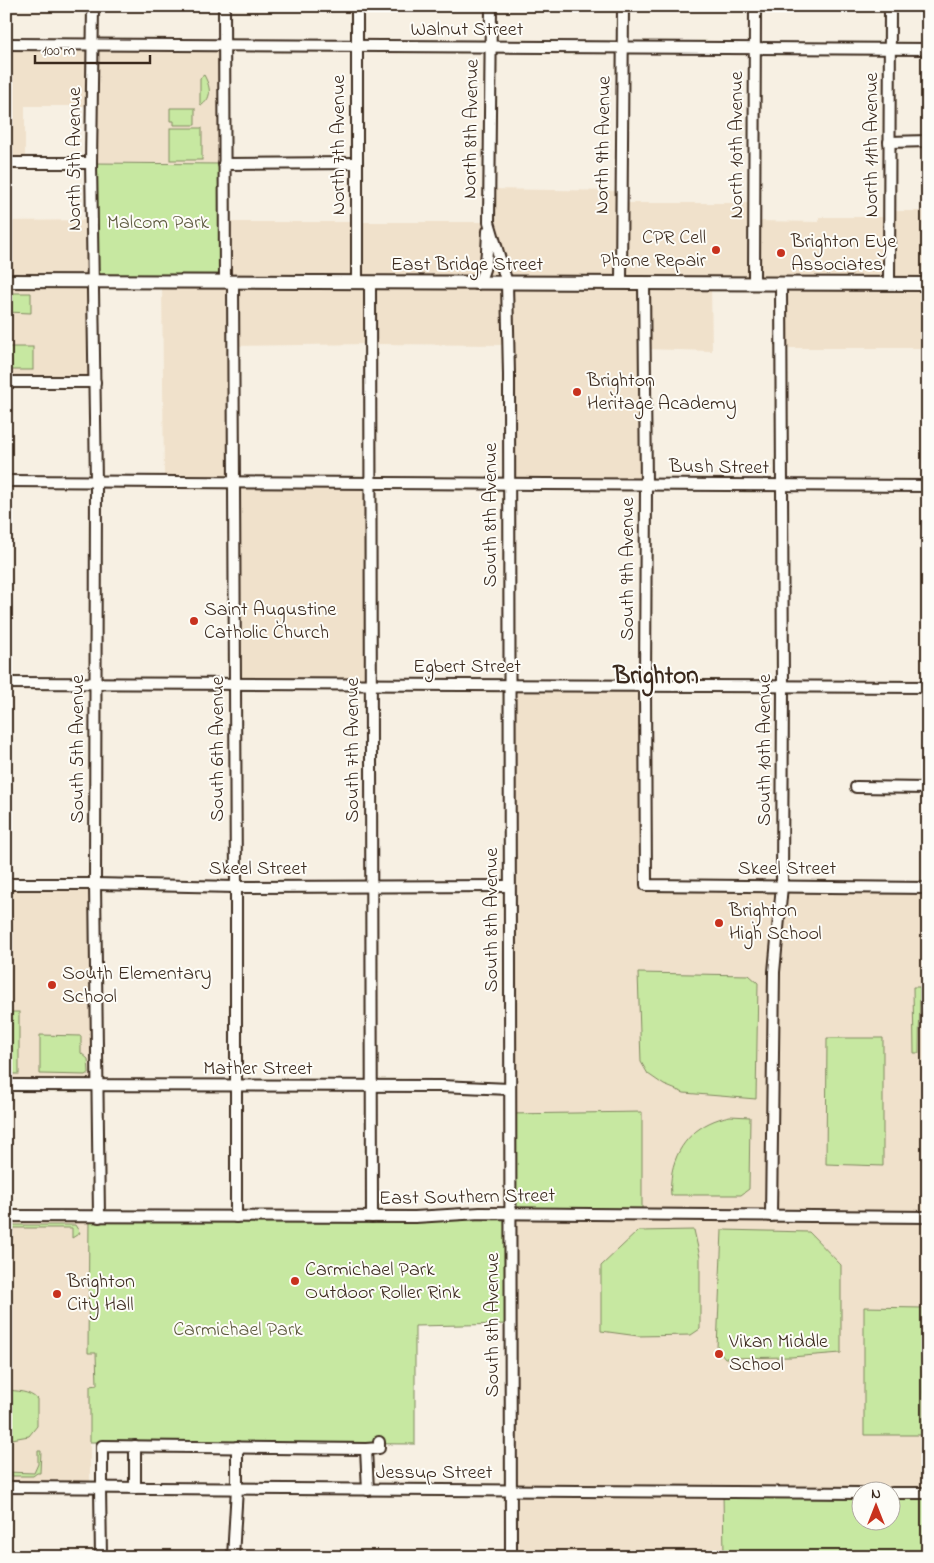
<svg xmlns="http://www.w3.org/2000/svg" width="934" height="1563" viewBox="0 0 934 1563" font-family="'Indie Flower',sans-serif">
  <rect width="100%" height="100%" fill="#f7f0e3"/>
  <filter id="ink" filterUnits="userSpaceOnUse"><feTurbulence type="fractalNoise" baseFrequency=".02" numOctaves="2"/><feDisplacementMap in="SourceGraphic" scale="10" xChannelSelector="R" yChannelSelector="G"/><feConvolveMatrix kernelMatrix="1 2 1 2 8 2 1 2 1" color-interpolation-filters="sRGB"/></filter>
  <g filter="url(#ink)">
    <g fill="#f0e1cb">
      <polygon points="6,44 224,45 224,164 91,163 92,106 25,106 25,163 6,163"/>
      <polygon points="489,189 621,191 621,203 755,203 755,221 819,222 819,217 889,217 889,211 928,211 928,348 781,348 781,285 711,284 712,351 645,349 646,485 509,483 508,345 370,344 233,346 233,482 370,484 371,684 235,685 233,483 164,482 162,281 224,222 488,222"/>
      <polygon points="92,220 95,382 6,382 6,221"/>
      <polygon points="509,685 645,685 646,885 928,888 928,1493 892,1490 723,1493 724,1557 511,1557"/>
      <polygon points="6,884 96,884 98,1085 6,1085"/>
      <polygon points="6,1216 89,1217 88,1352 96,1353 97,1386 90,1386 90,1488 6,1487"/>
    </g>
    <g fill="#c7e8a1" stroke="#818960">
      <path d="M204,75C210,86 213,97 202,105L200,104V78Z"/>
      <polygon points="170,108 195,108 195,125 174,125 174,121 170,121"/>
      <rect x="170" y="128" width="32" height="32"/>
      <polygon points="91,163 224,164 225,282 93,281"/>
      <polygon points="6,293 31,293 31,313 6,312"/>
      <rect x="6" y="347" width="27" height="23"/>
      <polygon points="638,973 749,975 758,983 756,1099 684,1093 664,1085 648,1074 641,1062"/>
      <polygon points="913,987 920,987 919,1053 914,1053"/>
      <rect x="6" y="1012" width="13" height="62"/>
      <polygon points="40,1035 81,1036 81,1053 88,1059 89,1073 86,1075 40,1074"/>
      <polygon points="827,1038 883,1038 883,1166 826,1164"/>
      <polygon points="642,1112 642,1214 510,1213 510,1324 415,1326 415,1444 90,1442 90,1386 97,1385 96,1353 88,1353 89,1217 510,1213 509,1114"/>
      <path d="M730,1116L750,1117L749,1189L741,1195H671C670,1186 671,1180 672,1172C678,1141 700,1122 730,1116Z"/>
      <polygon points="6,1225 75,1225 80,1233 72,1238 72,1228 14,1228 12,1232 8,1233 6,1232"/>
      <polygon points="694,1230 700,1257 700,1329 691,1335 638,1336 601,1331 601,1266 638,1231"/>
      <polygon points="722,1230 809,1232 841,1265 841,1353 791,1357 725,1358 717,1348"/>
      <polygon points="864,1307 923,1308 923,1435 864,1435"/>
      <path d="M6,1390C17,1391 29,1391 37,1399V1426L29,1436L6,1440Z"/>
      <polygon points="38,1451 41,1451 40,1473 37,1473 33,1476 6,1476 6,1472 34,1473 38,1464"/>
      <polygon points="723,1493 861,1493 862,1520 892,1520 892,1493 928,1493 928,1557 724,1557"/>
    </g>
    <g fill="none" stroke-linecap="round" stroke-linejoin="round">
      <defs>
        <g id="minor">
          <polyline points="93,6 91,163 96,482 95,884 99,1217"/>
          <polyline points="224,6 225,282"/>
          <polyline points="357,6 357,283"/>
          <polyline points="491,6 489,222 507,283 509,375 511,1557"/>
          <polyline points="6,44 928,49"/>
          <polyline points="889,142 928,141"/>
          <polyline points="6,163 91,163"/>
          <polyline points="224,164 356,163"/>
          <polyline points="233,282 236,887 236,1217"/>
          <polyline points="621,283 623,6"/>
          <polyline points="370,284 372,1217"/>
          <path d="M477,284C488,269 487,249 488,231"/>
          <polyline points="644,284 646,485 645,685 646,885 928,888"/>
          <polyline points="754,284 755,6"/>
          <polyline points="889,284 890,6"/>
          <polyline points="6,382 95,382"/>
          <polyline points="6,481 928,486"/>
          <polyline points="6,683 928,687"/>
          <polyline points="856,787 928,788"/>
          <polyline points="6,884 95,884 236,887 509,886"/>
          <polyline points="6,1085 441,1086 509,1089"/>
          <polyline points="6,1216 415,1217 480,1213 928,1217"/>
          <polyline points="771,1216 774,972 782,886 783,687 781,285"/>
          <polyline points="135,1446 135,1488"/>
          <polyline points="6,1487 862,1493"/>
          <polyline points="100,1488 101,1557"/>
          <polyline points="102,1488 102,1446 366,1449"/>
          <polyline points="368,1490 366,1449 379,1448 379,1442"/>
          <polyline points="892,1493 928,1493"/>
          <polyline points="233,1557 237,1488 237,1447"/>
        </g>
        <polyline id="major" points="6,281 928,284"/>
      </defs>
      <use href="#minor" stroke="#3b2a1e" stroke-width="14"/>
      <use href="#major" stroke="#3b2a1e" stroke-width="16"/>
      <use href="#minor" stroke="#fdfcf7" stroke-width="10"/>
      <use href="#major" stroke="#fdfcf7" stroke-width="12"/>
    </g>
  </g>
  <g fill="#c8321e" stroke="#fdfcf7" stroke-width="2">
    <circle cx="716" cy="250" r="5"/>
    <circle cx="781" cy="253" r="5"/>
    <circle cx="577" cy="392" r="5"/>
    <circle cx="194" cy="621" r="5"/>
    <circle cx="719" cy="923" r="5"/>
    <circle cx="52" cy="985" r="5"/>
    <circle cx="295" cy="1281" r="5"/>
    <circle cx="57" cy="1294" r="5"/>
    <circle cx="719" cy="1354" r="5"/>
  </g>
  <g text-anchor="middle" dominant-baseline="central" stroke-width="4" stroke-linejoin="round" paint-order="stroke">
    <g font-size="20" fill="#3b2a1e" stroke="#fdfcf7">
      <text x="467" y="30">Walnut Street</text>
      <text transform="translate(472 129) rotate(-89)">North 8th Avenue</text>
      <text transform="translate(339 145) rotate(-90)">North 7th Avenue</text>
      <text transform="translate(604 145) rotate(-89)">North 9th Avenue</text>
      <text transform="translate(737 145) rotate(-90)">North 10th Avenue</text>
      <text transform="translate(872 145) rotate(-90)">North 11th Avenue</text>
      <text transform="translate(75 159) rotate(-90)">North 5th Avenue</text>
      <text x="467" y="265">East Bridge Street</text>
      <text transform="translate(719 468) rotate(1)">Bush Street</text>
      <text transform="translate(491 515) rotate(-90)">South 8th Avenue</text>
      <text transform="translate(628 569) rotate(-90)">South 9th Avenue</text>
      <text x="467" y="667">Egbert Street</text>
      <text transform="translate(78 749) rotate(-90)">South 5th Avenue</text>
      <text transform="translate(218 749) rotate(-90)">South 6th Avenue</text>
      <text transform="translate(353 750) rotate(-90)">South 7th Avenue</text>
      <text transform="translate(765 750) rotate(-90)">South 10th Avenue</text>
      <text x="258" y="869">Skeel Street</text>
      <text x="787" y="869">Skeel Street</text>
      <text transform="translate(492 920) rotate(-90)">South 8th Avenue</text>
      <text x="258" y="1069">Mather Street</text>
      <text transform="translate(467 1198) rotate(-1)">East Southern Street</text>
      <text transform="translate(493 1325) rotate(-90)">South 8th Avenue</text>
      <text x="434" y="1473">Jessup Street</text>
    </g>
    <g font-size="20" fill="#5e5a3f" stroke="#fdfcf7">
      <text x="158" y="223">Malcom Park</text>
      <text x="238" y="1330">Carmichael Park</text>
    </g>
    <g font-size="20" fill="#3b2a1e" stroke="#fdfcf7" text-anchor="start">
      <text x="706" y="238" text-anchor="end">CPR Cell<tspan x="706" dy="23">Phone Repair</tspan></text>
      <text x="791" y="242">Brighton Eye<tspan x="791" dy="23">Associates</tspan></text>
      <text x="587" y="381">Brighton<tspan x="587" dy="23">Heritage Academy</tspan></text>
      <text x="204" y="610">Saint Augustine<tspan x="204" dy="23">Catholic Church</tspan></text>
      <text x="729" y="911">Brighton<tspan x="729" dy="23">High School</tspan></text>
      <text x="62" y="974">South Elementary<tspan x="62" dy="23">School</tspan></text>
      <text x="305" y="1270">Carmichael Park<tspan x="305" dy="23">Outdoor Roller Rink</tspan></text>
      <text x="67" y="1282">Brighton<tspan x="67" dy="23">City Hall</tspan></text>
      <text x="729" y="1342">Vikan Middle<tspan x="729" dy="23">School</tspan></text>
    </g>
    <g font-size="25" font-weight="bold" fill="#3b2a1e" stroke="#fdfcf7">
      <text x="656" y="677">Brighton</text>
    </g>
  </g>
  <rect width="934" height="1563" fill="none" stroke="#fdfcf7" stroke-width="25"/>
  <rect x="12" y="12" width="909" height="1538" fill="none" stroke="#3b2a1e" stroke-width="2" filter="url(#ink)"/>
  <g transform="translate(876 1506)"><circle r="24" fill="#fdfcf7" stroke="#afa8a0"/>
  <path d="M0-4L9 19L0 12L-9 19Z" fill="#c8321e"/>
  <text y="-8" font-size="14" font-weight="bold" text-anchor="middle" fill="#3b2a1e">N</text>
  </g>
  <path d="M35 55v8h115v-8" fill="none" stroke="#3b2a1e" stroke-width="2.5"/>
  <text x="42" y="55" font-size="15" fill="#3b2a1e" stroke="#fdfcf7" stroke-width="4" paint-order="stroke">100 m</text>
</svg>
